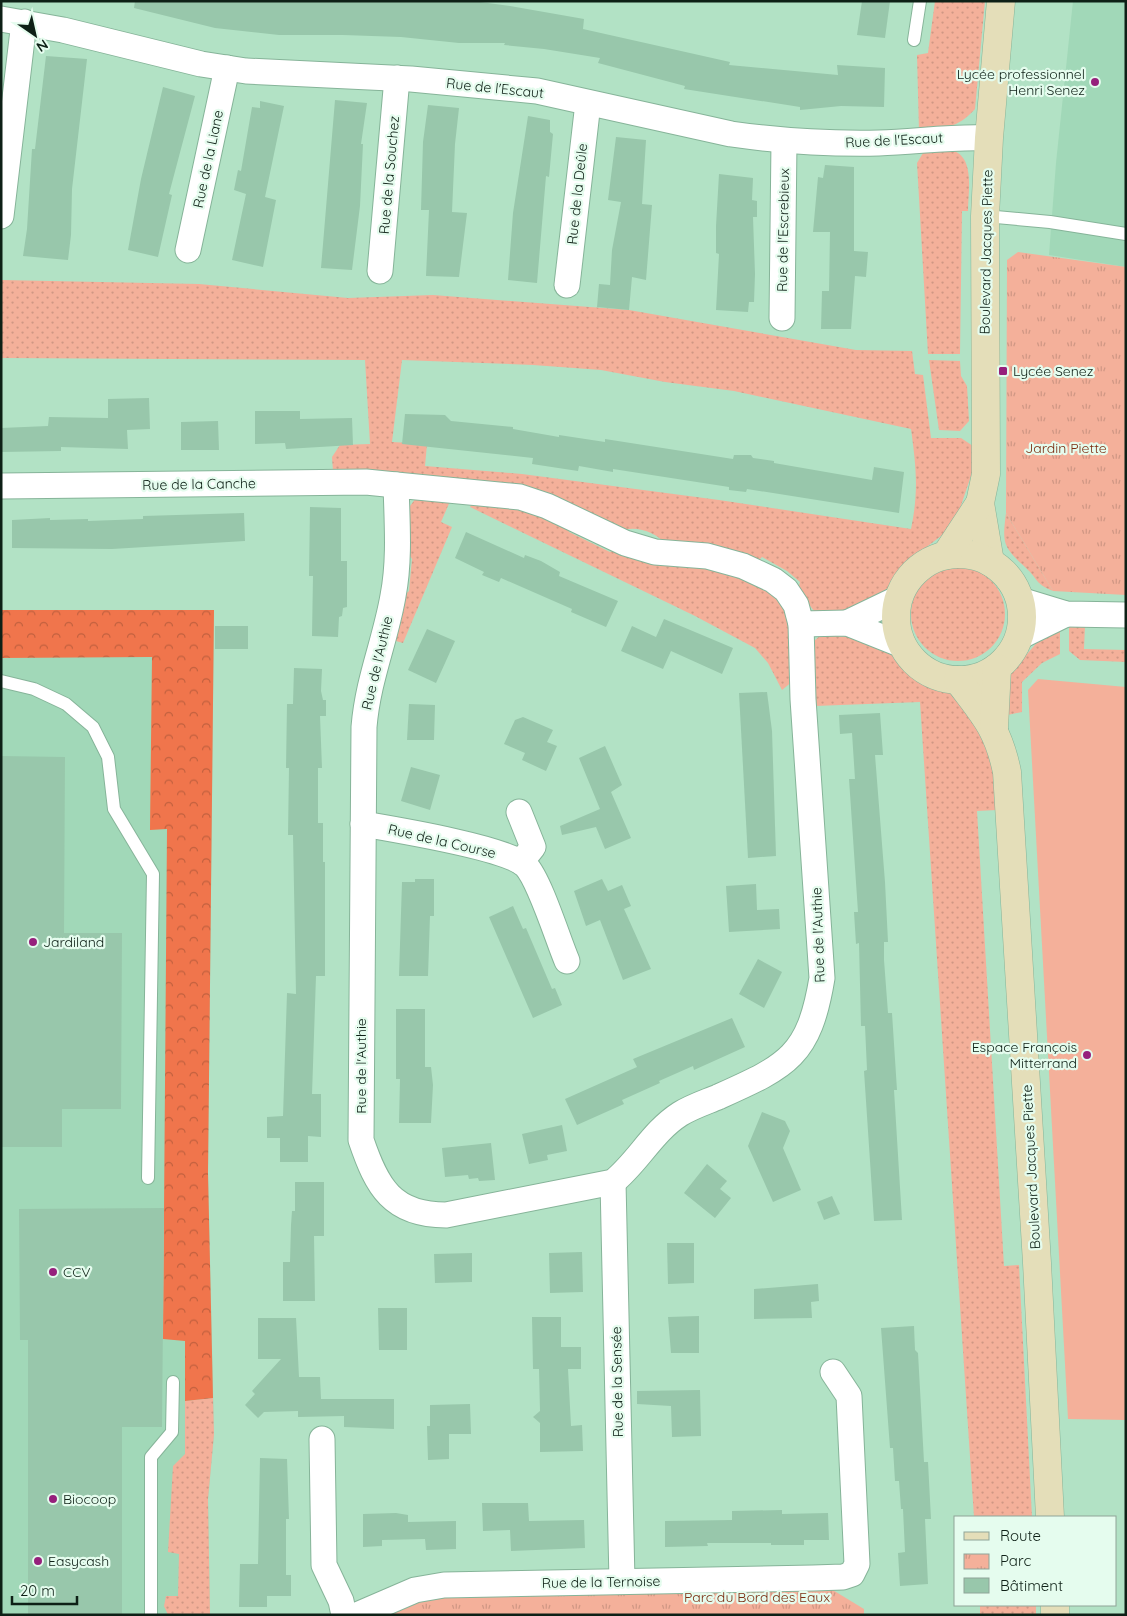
<svg xmlns="http://www.w3.org/2000/svg" width="1127" height="1616" viewBox="0 0 1127 1616" font-family="Quicksand,sans-serif">
  <defs>
    <pattern id="grass-dots" width="8" height="8" patternUnits="userSpaceOnUse" patternTransform="scale(1.25)"><rect width="8" height="8" fill="#f4b09a"/><path d="M2 2h.1M6 6h.1" fill="none" stroke="#d09784" stroke-width="1.8" stroke-linecap="round"/></pattern>
    <pattern id="forest-crowns" width="20" height="18" patternUnits="userSpaceOnUse" patternTransform="scale(1.25)"><rect width="20" height="18" fill="#f0754c"/><path d="M2 6a3 3 0 1 1 6 0M12 15a3 3 0 1 1 6 0" fill="none" stroke="#c1603e"/></pattern>
    <pattern id="park-tufts" width="24" height="20" patternUnits="userSpaceOnUse" patternTransform="scale(1.25)"><rect width="24" height="20" fill="#f4b09a"/><path d="M3 7l-1-3M5 7V3M7 7l1-3M15 17l-1-3M17 17v-4M19 17l1-3" fill="none" stroke="#d09784"/></pattern>
  </defs>
  <rect width="100%" height="100%" fill="#b2e2c5"/>
  <g fill="#a1d8b8">
    <polygon points="1073,1 1126,1 1126,267 1049,255 1056,163"/>
    <polygon points="1,610 214,610 208,1173 214,1434 208,1499 210,1615 1,1615"/>
  </g>
  <g fill="url(#grass-dots)" fill-rule="evenodd">
    <path d="M935,1H985L975,109C957,129 944,128 919,131L917,55L928,53Z"/>
    <path d="M954,151C975,159 968,192 968,211H962L960,354H928L917,163L923,153Z"/>
    <path d="M1,280L199,284L348,298L433,295L629,310L856,350L912,351L915,374L923,375L931,438H961L973,446L972,473L954,526L911,559L898,572L885,593L856,609L836,612L814,611L798,590L800,582L787,571L762,557L757,562L666,545C657,532 635,525 621,531L563,503L333,471L332,457L340,445L370,444L365,360L1,358ZM402,360L533,365L601,370L665,382L734,391L911,429C916,466 919,491 911,529L719,500L522,474L425,466L427,444L392,442Z"/>
    <polygon points="929,360 960,361 961,376 967,386 969,421 960,431 939,430"/>
    <polygon points="416,498 451,499 441,522 452,527 403,643 389,639 401,598 409,591 412,559 405,548 407,510"/>
    <polygon points="475,500 509,503 567,525 569,532 610,552 617,548 743,574 782,601 791,627 793,681 782,690 768,663 755,648 695,616 470,507"/>
    <path d="M1006,513L1053,591C1034,583 1039,580 1026,568C1003,547 1002,544 1006,513Z"/>
    <circle cx="958" cy="614" r="47"/>
    <polygon points="1069,626 1085,626 1084,649 1126,650 1126,662 1080,660 1069,651"/>
    <polygon points="1060,627 1060,654 1042,663 1022,682 1022,712 1003,716 1008,676 1040,639"/>
    <polygon points="821,635 865,638 893,651 912,673 922,680 953,692 978,717 996,773 997,810 977,811 1004,1266 1019,1265 1032,1517 974,1517 920,702 815,706 814,641"/>
    <polygon points="213,1398 214,1434 208,1499 210,1615 168,1615 164,1606 166,1596 178,1596 179,1554 168,1552 173,1466 185,1454 185,1401"/>
    <rect x="980" y="1605" width="56" height="10"/>
  </g>
  <polygon fill="url(#forest-crowns)" points="1,610 214,610 208,1173 213,1398 185,1401 185,1341 163,1339 167,829 150,830 152,657 1,658"/>
  <g fill="url(#park-tufts)">
    <polygon points="1018,252 1126,267 1126,595 1053,591 1006,513 1007,260"/>
    <polygon points="813,1578 864,1609 864,1615 357,1615 391,1598"/>
  </g>
  <polygon fill="#f4b09a" points="1038,679 1126,687 1126,1420 1068,1419 1028,690"/>
  <g fill="#98c7ab">
    <polygon points="135,1 473,1 510,6 584,19 583,29 730,62 729,65 838,75 837,65 885,68 884,107 841,106 800,110 800,107 684,89 685,86 598,63 600,58 544,49 504,45 505,43 459,43 401,37 343,35 279,35 215,28 134,8"/>
    <polygon points="862,1 890,1 885,38 857,35"/>
    <polygon points="46,56 87,59 72,189 71,235 68,260 23,256 27,229 32,149 35,149"/>
    <polygon points="163,87 195,96 169,194 172,195 158,257 128,250 141,179"/>
    <polygon points="335,100 367,103 361,144 363,144 360,206 352,270 321,268"/>
    <polygon points="260,101 284,106 265,197 276,200 263,267 232,260 246,194 234,190 238,170 241,171 252,107 260,108"/>
    <polygon points="428,105 459,108 455,144 452,212 467,213 459,277 426,276 429,210 421,210 423,142"/>
    <polygon points="528,116 550,120 550,132 553,134 549,177 546,176 537,283 508,280 513,213"/>
    <polygon points="616,137 646,140 642,204 652,205 646,280 632,277 629,310 597,307 599,284 610,285 612,250 621,202 608,200"/>
    <polygon points="825,165 854,167 854,251 868,252 866,277 855,276 851,329 821,329 822,291 829,291 830,232 813,232 818,177 823,178"/>
    <polygon points="719,174 753,178 752,200 757,201 757,217 753,217 755,274 754,302 749,302 748,312 716,310 719,254 716,253 716,226"/>
    <polygon points="149,398 150,429 127,430 128,449 61,447 61,451 1,452 1,428 48,426 49,417 108,418 108,399"/>
    <polygon points="255,411 300,411 300,419 352,418 353,445 286,449 285,443 255,444"/>
    <polygon points="405,414 445,415 451,421 513,427 513,429 559,437 559,435 605,442 605,439 733,459 734,455 751,455 753,458 774,461 774,463 872,480 874,467 904,472 899,513 747,489 746,492 729,490 729,487 613,469 613,472 579,466 578,471 532,464 533,458 402,444"/>
    <polygon points="218,421 219,450 181,450 181,422"/>
    <polygon points="310,507 341,508 341,561 347,561 347,607 343,608 342,616 339,617 338,637 312,636 313,576 309,576"/>
    <polygon points="244,513 245,541 112,549 12,548 12,520 50,518 50,520 88,519 88,521 143,519 143,516"/>
    <polygon points="466,532 524,558 525,555 541,561 560,572 559,576 618,601 606,627 571,612 572,609 501,578 499,582 482,575 484,572 455,558"/>
    <polygon points="664,619 733,648 722,674 671,651 663,669 621,651 632,626 656,637"/>
    <rect x="215" y="626" width="33" height="23"/>
    <polygon points="427,629 455,641 436,683 408,670"/>
    <polygon points="294,668 322,669 321,691 323,700 326,700 326,716 320,716 322,768 318,768 318,823 323,823 323,862 325,862 325,976 316,976 312,1094 321,1094 321,1137 308,1136 308,1162 280,1162 280,1138 267,1138 267,1117 283,1116 287,993 296,994 293,835 288,835 289,768 286,768 287,704 293,704"/>
    <polygon points="767,692 772,731 776,856 748,858 739,693"/>
    <polygon points="409,704 435,705 434,740 407,740"/>
    <polygon points="880,713 883,755 875,755 885,882 888,942 884,942 884,960 888,1013 892,1013 897,1090 894,1090 902,1220 874,1221 864,1071 867,1070 865,1026 861,1026 859,943 856,944 854,912 858,912 849,779 855,779 852,733 840,734 839,715"/>
    <polygon points="523,717 553,730 547,742 557,746 546,771 522,760 525,753 504,744 515,720"/>
    <polygon points="605,746 622,785 611,792 631,838 605,849 596,827 562,835 560,826 600,809 579,758"/>
    <polygon points="1,756 65,757 64,933 122,933 121,1109 62,1109 62,1147 1,1147"/>
    <polygon points="411,767 440,775 430,810 401,801"/>
    <polygon points="415,879 434,879 434,916 430,916 428,976 399,976 402,882 415,882"/>
    <polygon points="602,879 608,891 622,885 631,906 624,909 651,969 623,980 600,920 586,926 574,891"/>
    <polygon points="756,884 757,910 779,909 780,929 729,932 726,886"/>
    <polygon points="513,906 523,929 526,928 552,989 555,988 562,1005 533,1018 489,917"/>
    <polygon points="758,959 782,972 764,1008 739,994"/>
    <polygon points="396,1009 425,1009 425,1067 431,1067 433,1085 431,1123 399,1123 400,1079 396,1079"/>
    <polygon points="732,1018 745,1047 694,1070 693,1066 659,1081 660,1083 622,1100 624,1104 577,1125 565,1099 637,1067 633,1059"/>
    <polygon points="762,1112 785,1121 790,1131 783,1148 801,1190 773,1202 748,1146"/>
    <polygon points="562,1125 567,1151 547,1155 548,1160 529,1164 522,1134"/>
    <polygon points="491,1143 495,1180 479,1181 478,1178 469,1179 468,1175 445,1177 442,1148"/>
    <polygon points="707,1164 727,1181 720,1189 731,1198 715,1218 684,1193"/>
    <polygon points="295,1182 324,1182 324,1236 314,1236 315,1301 283,1301 283,1262 290,1262 291,1225 292,1211 295,1211"/>
    <polygon points="832,1196 840,1214 824,1220 817,1202"/>
    <polygon points="164,1208 162,1427 122,1427 122,1615 28,1615 28,1340 20,1340 19,1209"/>
    <polygon points="667,1243 694,1243 694,1283 668,1284"/>
    <polygon points="582,1252 583,1292 550,1293 549,1253"/>
    <polygon points="472,1253 472,1282 435,1283 434,1254"/>
    <polygon points="818,1284 819,1301 811,1302 812,1318 754,1319 754,1289"/>
    <polygon points="378,1308 407,1308 407,1350 379,1350"/>
    <polygon points="699,1316 699,1353 671,1353 668,1317"/>
    <polygon points="532,1317 561,1317 561,1347 581,1347 581,1369 568,1369 571,1426 582,1425 583,1451 540,1452 540,1423 533,1417 540,1411 539,1369 533,1369"/>
    <polygon points="258,1318 296,1318 299,1377 320,1377 321,1399 394,1399 394,1429 344,1427 344,1416 298,1417 298,1411 264,1412 258,1418 245,1405 255,1394 252,1391 281,1359 258,1359"/>
    <polygon points="914,1326 915,1350 918,1353 924,1462 928,1462 931,1519 925,1519 928,1584 900,1586 898,1553 905,1552 903,1509 901,1509 899,1481 895,1481 893,1448 890,1448 881,1328"/>
    <polygon points="700,1390 701,1436 672,1437 671,1406 637,1404 637,1391"/>
    <polygon points="470,1404 471,1434 449,1434 449,1459 428,1460 427,1426 430,1426 430,1405"/>
    <polygon points="260,1458 287,1459 289,1519 286,1519 286,1575 291,1575 291,1596 267,1596 267,1607 239,1607 240,1564 258,1564"/>
    <polygon points="482,1503 528,1503 529,1521 584,1520 585,1548 511,1551 510,1530 483,1531"/>
    <polygon points="782,1510 782,1514 828,1513 829,1540 804,1540 804,1545 771,1545 771,1543 707,1543 708,1546 665,1547 665,1521 732,1520 732,1511"/>
    <polygon points="396,1513 408,1515 408,1522 456,1521 456,1549 426,1550 425,1539 382,1540 382,1546 363,1547 363,1514"/>
  </g>
  <g fill="none" stroke-linecap="round" stroke-linejoin="round">
    <defs>
      <g id="lane">
        <polyline points="914,40 920,1"/>
        <polyline points="985,216 1050,222 1126,234"/>
        <polyline points="1,681 34,689 66,704 93,727 108,757 114,809 153,874 148,1178"/>
        <polyline points="151,1615 151,1457 172,1432 173,1382"/>
      </g>
      <g id="street">
        <path d="M1,19L63,30L201,64L246,71L411,79L537,91L731,134C780,141 829,144 879,143C916,142 952,136 989,138"/>
        <polyline points="1,216 24,22"/>
        <polyline points="188,250 227,68"/>
        <polyline points="380,271 397,78"/>
        <polyline points="567,285 588,103"/>
        <polyline points="782,318 784,141"/>
        <path d="M396,485L520,497L547,506L625,543L655,552L707,556L743,566L773,580L786,590L796,605L801,624L803,699L822,978C809,1057 787,1066 718,1097C706,1102 691,1107 680,1114C652,1132 638,1162 613,1182L446,1215C392,1215 377,1187 361,1140L364,727C368,679 385,642 393,596C400,560 397,522 396,485Z"/>
        <polyline points="1,486 366,482 396,485"/>
        <polyline points="1020,600 1066,614 1126,615"/>
        <polyline points="847,623 899,598"/>
        <polyline points="801,624 847,623 902,645"/>
        <polyline points="1019,637 1066,614"/>
        <polyline points="519,812 533,847 521,862"/>
        <path d="M363,824C392,829 508,848 526,866C540,881 558,940 567,961"/>
        <polyline points="613,1182 622,1581"/>
        <polyline points="322,1439 324,1565 341,1601 344,1615"/>
        <polyline points="357,1615 415,1590 444,1585 813,1578 843,1577 852,1574 857,1564 849,1396 833,1372"/>
      </g>
      <g id="secondary">
        <polyline points="980,503 990,562"/>
        <circle cx="959" cy="617" r="63"/>
        <polyline points="946,555 980,503 986,474 985,216 989,138 1001,1"/>
        <path d="M958,680C984,715 998,728 1007,772L1037,1263L1050,1517"/>
        <polyline points="994,728 997,668"/>
        <polyline points="1055,1605 1055,1615"/>
      </g>
    </defs>
    <use href="#lane" stroke="#86b499" stroke-width="14"/>
    <use href="#street" stroke="#86b499" stroke-width="27"/>
    <use href="#secondary" stroke="#86b499" stroke-width="29"/>
    <use href="#lane" stroke="#fff" stroke-width="12"/>
    <use href="#street" stroke="#fff" stroke-width="25"/>
    <use href="#secondary" stroke="#e4deb9" stroke-width="28"/>
  </g>
  <g fill="#96207c" stroke="#e5fcee" stroke-width="2">
    <circle cx="1095" cy="82" r="5"/>
    <rect x="998" y="366" width="10" height="10" rx="2.5"/>
    <circle cx="33" cy="942" r="5"/>
    <circle cx="1087" cy="1055" r="5"/>
    <circle cx="53" cy="1272" r="5"/>
    <circle cx="53" cy="1499" r="5"/>
    <circle cx="38" cy="1561" r="5"/>
  </g>
  <g text-anchor="middle" dominant-baseline="central" stroke-width="4.5" stroke-linejoin="round" paint-order="stroke">
    <g font-size="14" fill="#0e2016" stroke="#e5fcee" text-anchor="start">
      <text x="1085" y="74" text-anchor="end">Lycée professionnel<tspan x="1085" dy="16">Henri Senez</tspan></text>
      <text x="1013" y="371">Lycée Senez</text>
      <text x="43" y="942">Jardiland</text>
      <text x="1077" y="1047" text-anchor="end">Espace François<tspan x="1077" dy="16">Mitterrand</tspan></text>
      <text x="63" y="1272">CCV</text>
      <text x="63" y="1499">Biocoop</text>
      <text x="48" y="1561">Easycash</text>
    </g>
    <g font-size="14" fill="#0e2016" stroke="#e5fcee">
      <text transform="translate(495 88) rotate(6)">Rue de l'Escaut</text>
      <text transform="translate(894 140) rotate(-3)">Rue de l'Escaut</text>
      <text transform="translate(208 159) rotate(-78)">Rue de la Liane</text>
      <text transform="translate(389 175) rotate(-85)">Rue de la Souchez</text>
      <text transform="translate(577 194) rotate(-84)">Rue de la Deûle</text>
      <text transform="translate(783 230) rotate(-89)">Rue de l'Escrebieux</text>
      <text transform="translate(986 252) rotate(-89)">Boulevard Jacques Piette</text>
      <text transform="translate(199 484) rotate(-1)">Rue de la Canche</text>
      <text transform="translate(377 663) rotate(-77)">Rue de l'Authie</text>
      <text transform="translate(442 841) rotate(13)">Rue de la Course</text>
      <text transform="translate(818 935) rotate(-92)">Rue de l'Authie</text>
      <text transform="translate(361 1066) rotate(-90)">Rue de l'Authie</text>
      <text transform="translate(1031 1167) rotate(-93)">Boulevard Jacques Piette</text>
      <text transform="translate(617 1382) rotate(-91)">Rue de la Sensée</text>
      <text transform="translate(601 1582) rotate(-1)">Rue de la Ternoise</text>
    </g>
    <g font-size="14" fill="#7b2d11" stroke="#e5fcee">
      <text x="1066" y="448">Jardin Piette</text>
      <text x="757" y="1597">Parc du Bord des Eaux</text>
    </g>
  </g>
  <rect width="1127" height="1616" fill="none" stroke="#0e2016" stroke-width="5"/>
  <rect x="954" y="1516" width="162" height="90" fill="#e5fcee" stroke="#8fa498"/>
  <rect x="964" y="1532" width="25" height="8" fill="#e4deb9" stroke="#8fa498"/>
  <text x="1000" y="1541" font-size="15" fill="#0e2016">Route</text>
  <rect x="964" y="1554" width="25" height="15" fill="url(#park-tufts)" stroke="#8fa498"/>
  <text x="1000" y="1566" font-size="15" fill="#0e2016">Parc</text>
  <rect x="964" y="1578" width="25" height="15" fill="#98c7ab" stroke="#8fa498"/>
  <text x="1000" y="1591" font-size="15" fill="#0e2016">Bâtiment</text>
  <g transform="translate(35 35) rotate(146)" stroke="#e5fcee" stroke-width="4" paint-order="stroke">
  <path d="M0-4L9 19L0 12L-9 19Z" fill="#0e2016"/>
  <text y="-8" font-size="14" font-weight="bold" text-anchor="middle" fill="#0e2016">N</text>
  </g>
  <path d="M12 1596v8h65v-8" fill="none" stroke="#0e2016" stroke-width="2.5"/>
  <text x="20" y="1596" font-size="15" fill="#0e2016" stroke="#e5fcee" stroke-width="4" paint-order="stroke">20 m</text>
</svg>
